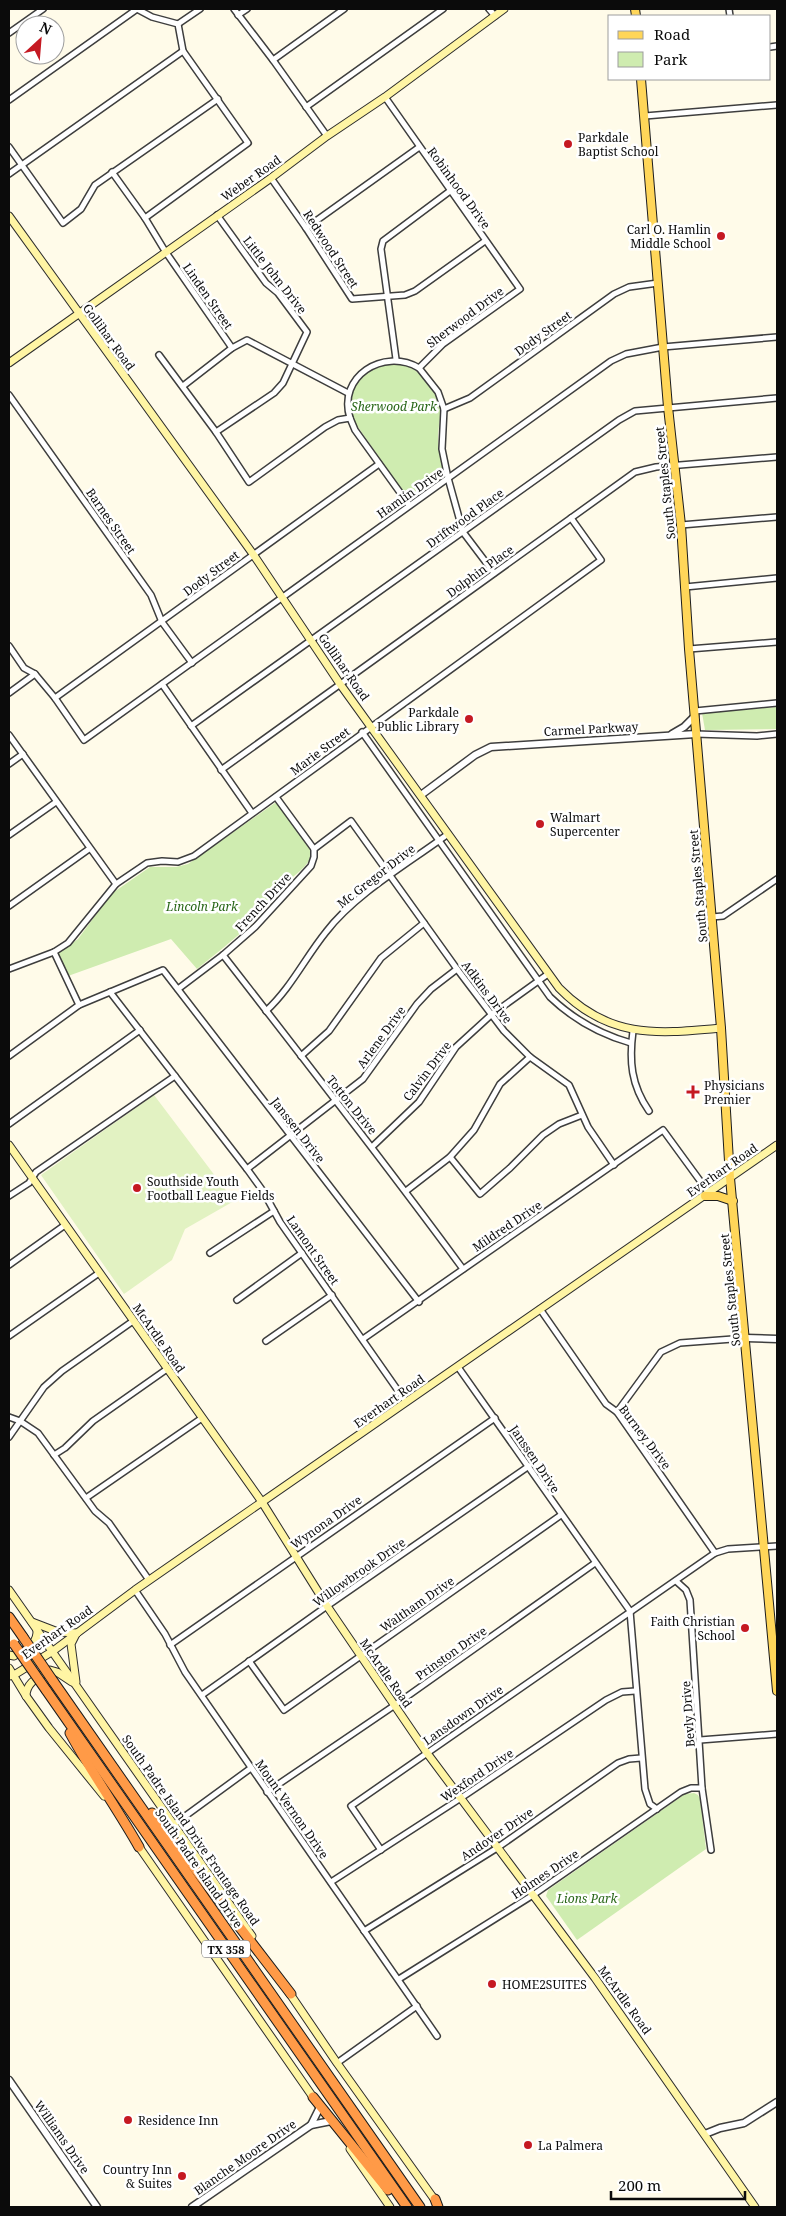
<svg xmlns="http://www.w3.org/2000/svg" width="786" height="2216" viewBox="0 0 786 2216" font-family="'Noto Serif',serif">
  <rect width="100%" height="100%" fill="#fffbe9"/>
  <g fill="#cfecb0">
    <path d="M400,363C420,370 439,387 440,410C441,419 438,428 438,437C438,450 443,463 443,475L415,497L406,496L358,427C337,391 364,365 400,363Z"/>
    <polygon points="777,707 777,729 705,730 702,713"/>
    <path d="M275,803H278L311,851C313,864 295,874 286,883C274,896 264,911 250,924C234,940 215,954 197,969L171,939L68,976L58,953L78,939L111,894L150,867H176L188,864Z"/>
    <polygon points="694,1793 698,1795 700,1799 706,1849 577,1940 546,1896 548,1890 685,1794"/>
  </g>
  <polygon fill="#e2f2c2" points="154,1095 234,1201 185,1229 172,1260 124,1294 41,1175"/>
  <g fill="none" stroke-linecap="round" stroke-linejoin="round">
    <defs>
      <g id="minor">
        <polyline points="137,9 152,17 178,24 183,51 248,143 145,218"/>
        <polyline points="234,9 273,60 327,136"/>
        <polyline points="489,9 495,16"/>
        <polyline points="729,9 730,16"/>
        <polyline points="238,15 247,9"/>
        <polyline points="178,24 200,9"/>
        <polyline points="9,33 43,9"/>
        <polyline points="770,47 777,46"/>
        <polyline points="273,60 344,9"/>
        <polyline points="9,100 137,9"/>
        <polyline points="306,107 443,9"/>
        <polyline points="645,116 777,105"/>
        <polyline points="9,147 63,223 81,209 95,185 218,99"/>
        <polyline points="112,172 145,218 165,251 232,348"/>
        <polyline points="9,174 183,51"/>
        <polyline points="271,178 306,228 352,299 405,295 415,291 485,241"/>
        <polyline points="306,228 418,148"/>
        <path d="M159,355L216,432L249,482L325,427L338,420L350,418C337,377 383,347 419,368L443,344L520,289L385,97"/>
        <polyline points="396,359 381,249 383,241 450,191"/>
        <polyline points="419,368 438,392 444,409 442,449 448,478 463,532 494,573"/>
        <polyline points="183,386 232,348 247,340 348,393"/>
        <polyline points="9,395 151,595 162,622 192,663"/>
        <polyline points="444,409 470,398 614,294 629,287 658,283"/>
        <polyline points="350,418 355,430 409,505"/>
        <polyline points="216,432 274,393 283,383 307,332 278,293 266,283 217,215"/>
        <polyline points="681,525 777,517"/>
        <polyline points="685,587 777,578"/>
        <polyline points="9,646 24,668 35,674 55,698 84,740 611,361 626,354 663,347 777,337"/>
        <polyline points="689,649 777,642"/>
        <polyline points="162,684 252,813"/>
        <polyline points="9,693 35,674"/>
        <polyline points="55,698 379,464"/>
        <polyline points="695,711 777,703"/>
        <polyline points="191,726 619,420 635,411 777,398"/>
        <path d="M362,732L550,997C574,1020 599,1034 631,1043"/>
        <polyline points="696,734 757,736 777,734"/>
        <polyline points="9,735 116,884"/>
        <polyline points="9,764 23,754"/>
        <polyline points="221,770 635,472 656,467 777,457"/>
        <polyline points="276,797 314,849"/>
        <polyline points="9,835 56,802"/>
        <polyline points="9,906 89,849"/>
        <polyline points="712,917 723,916 777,879"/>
        <polyline points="54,952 79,1005"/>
        <path d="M223,955C304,1059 385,1163 463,1269"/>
        <polyline points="9,969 54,952 68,943 116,884 147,863 162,861 178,862 194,856 601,560 571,518"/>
        <polyline points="178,989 223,955 255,927 311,866 314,857 314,849 351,821 457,969 504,1031 530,1057 569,1085 588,1127 614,1165"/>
        <polyline points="110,992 247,1169 263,1191 280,1222 406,1402"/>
        <path d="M266,1011C291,988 305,958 326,932C355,894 409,863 448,834"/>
        <path d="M633,1031C629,1061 631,1085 649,1111"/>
        <polyline points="9,1056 79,1005 163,970 419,1302"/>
        <polyline points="301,1056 329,1031 381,958 424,923"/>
        <polyline points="9,1124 140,1030"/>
        <polyline points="373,1146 419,1102 456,1047 491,1015 548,974"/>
        <polyline points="450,1157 480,1194 510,1168 543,1135 559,1124 582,1115"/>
        <polyline points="247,1169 363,1079 417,1004 431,989 457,969"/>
        <polyline points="406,1191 450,1157 474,1130 500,1084 530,1057"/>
        <polyline points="9,1196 29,1183 36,1172 175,1076"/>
        <polyline points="210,1253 274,1211"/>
        <polyline points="9,1265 65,1225"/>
        <polyline points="237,1300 302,1253"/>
        <polyline points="540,1309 606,1404 617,1412 715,1553"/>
        <polyline points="9,1336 99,1273"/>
        <polyline points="363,1339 663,1130 709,1193"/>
        <polyline points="266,1341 332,1295"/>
        <polyline points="458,1367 630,1611 645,1789 650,1804 657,1809"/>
        <polyline points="617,1412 661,1352 680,1343 746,1338"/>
        <polyline points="9,1417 20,1421 38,1433 95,1511 109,1523 149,1580"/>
        <polyline points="9,1437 44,1387 62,1371 133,1321"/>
        <polyline points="54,1455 65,1448 93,1421 167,1369"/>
        <polyline points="86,1498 202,1418"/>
        <polyline points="676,1581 686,1590 690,1600 702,1788 711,1850"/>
        <polyline points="135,1590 165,1634 185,1672 437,2036"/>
        <polyline points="170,1645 495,1418"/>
        <polyline points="249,1661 284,1710 561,1515"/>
        <polyline points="202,1695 327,1606 529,1466"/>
        <polyline points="700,1740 777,1734"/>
        <polyline points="267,1792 395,1705 595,1563"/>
        <polyline points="173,1825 251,1768"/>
        <polyline points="381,1850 351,1806 715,1553 728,1549 777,1546"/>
        <polyline points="331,1882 461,1798 606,1700 622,1692 635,1691"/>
        <polyline points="364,1931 497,1848 618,1763 629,1759 641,1758"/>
        <polyline points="399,1979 533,1895 681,1792 691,1788 702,1788"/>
        <polyline points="337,2063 417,2006"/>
      </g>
      <g id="tertiary">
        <polyline points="672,734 684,727 695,716"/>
        <polyline points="421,795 475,755 491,747 696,734"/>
        <polyline points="746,1338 777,1339"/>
        <polyline points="9,2080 97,2207"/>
        <polyline points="311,2125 320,2107"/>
        <polyline points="705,2134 720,2128 744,2123 777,2102"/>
        <polyline points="192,2207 311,2125 331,2121"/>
      </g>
      <g id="secondary">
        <path d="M9,216L253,554L340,684L559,988C609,1039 656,1034 721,1028"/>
        <polyline points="9,363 271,178 327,136 385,97 504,9"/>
        <polyline points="9,1145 262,1502 327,1606 427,1753 595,1978 755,2207"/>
        <polyline points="9,1590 252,1936"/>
        <polyline points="32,1622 58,1632 77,1633"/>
        <path d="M9,1655L14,1656C25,1649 38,1645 37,1630"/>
        <polyline points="9,1668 26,1696 49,1728 104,1796"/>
        <polyline points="9,1676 14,1675 53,1651 135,1590 777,1145"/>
        <polyline points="76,1682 71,1644 76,1634"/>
        <path d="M26,1696C26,1682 39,1677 50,1670L57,1672L72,1682"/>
        <polyline points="137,1844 315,2100"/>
        <polyline points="288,1991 337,2063 437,2203"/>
        <polyline points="350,2149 390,2207"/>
      </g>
      <g id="primary">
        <polyline points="635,9 636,16"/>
        <polyline points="641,79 668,407 681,525 689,649 721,1028 730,1178 777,1691"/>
        <polyline points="705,1196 718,1196 733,1201"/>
      </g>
      <g id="motorway">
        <polyline points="9,1617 23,1637"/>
        <polyline points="53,1681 420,2207"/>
        <polyline points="46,1690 407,2207"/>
        <path d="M70,1733C91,1772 117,1808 139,1847"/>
        <polyline points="152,1813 291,1994"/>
        <polyline points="313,2097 388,2190"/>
        <polyline points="435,2199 438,2207"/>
      </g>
    </defs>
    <use href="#minor" stroke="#3e3e3e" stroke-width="8"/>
    <use href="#tertiary" stroke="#3e3e3e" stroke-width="9"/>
    <use href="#secondary" stroke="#2d2d2d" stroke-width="9"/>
    <use href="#primary" stroke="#1c1c1c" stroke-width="10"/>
    <use href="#motorway" stroke="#1c1c1c" stroke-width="11"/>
    <use href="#minor" stroke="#fff" stroke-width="5"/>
    <use href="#tertiary" stroke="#fff" stroke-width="6"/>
    <use href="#secondary" stroke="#fff5a4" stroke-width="7"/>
    <use href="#primary" stroke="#ffd659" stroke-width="8"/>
    <use href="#motorway" stroke="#ff9a47" stroke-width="9"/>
    <defs>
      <g id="motorway-bridge">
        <polyline points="23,1637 53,1681"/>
        <polyline points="14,1644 46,1690"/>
      </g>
    </defs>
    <use href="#motorway-bridge" stroke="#1c1c1c" stroke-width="11" stroke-linecap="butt"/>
    <use href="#motorway-bridge" stroke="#ff9a47" stroke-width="9"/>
  </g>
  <g fill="#c51922" stroke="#fff" stroke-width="2">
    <circle cx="568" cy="144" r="5"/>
    <circle cx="721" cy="236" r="5"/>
    <circle cx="469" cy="719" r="5"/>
    <circle cx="540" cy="824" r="5"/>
    <path d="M690.5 1084.5h5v5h5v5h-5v5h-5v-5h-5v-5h5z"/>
    <circle cx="137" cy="1188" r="5"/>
    <circle cx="745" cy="1628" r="5"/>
    <circle cx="492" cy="1984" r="5"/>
    <circle cx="128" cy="2120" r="5"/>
    <circle cx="528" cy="2145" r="5"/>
    <circle cx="182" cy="2176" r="5"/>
  </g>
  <g text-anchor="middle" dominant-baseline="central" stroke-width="5" stroke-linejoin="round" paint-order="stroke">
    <rect fill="#fff" stroke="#545454" stroke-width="1" x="202" y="1940.5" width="48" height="17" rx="4"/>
    <g font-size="11" font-weight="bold" fill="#0b0b0b">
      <text x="226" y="1949">TX 358</text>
    </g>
    <g font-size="12" fill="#0b0b0b" stroke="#fff" text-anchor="start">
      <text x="578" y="137">Parkdale<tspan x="578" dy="14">Baptist School</tspan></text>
      <text x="711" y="229" text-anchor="end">Carl O. Hamlin<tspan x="711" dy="14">Middle School</tspan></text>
      <text x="459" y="712" text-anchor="end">Parkdale<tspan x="459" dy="14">Public Library</tspan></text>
      <text x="550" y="817">Walmart<tspan x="550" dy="14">Supercenter</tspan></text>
      <text x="704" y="1085">Physicians<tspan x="704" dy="14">Premier</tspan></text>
      <text x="147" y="1181">Southside Youth<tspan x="147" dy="14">Football League Fields</tspan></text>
      <text x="735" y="1621" text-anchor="end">Faith Christian<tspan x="735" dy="14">School</tspan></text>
      <text x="502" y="1984">HOME2SUITES</text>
      <text x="138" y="2120">Residence Inn</text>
      <text x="538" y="2145">La Palmera</text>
      <text x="172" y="2169" text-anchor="end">Country Inn<tspan x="172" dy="14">&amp; Suites</tspan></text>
    </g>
    <g font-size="12" fill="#0b0b0b" stroke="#fff">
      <text transform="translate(251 178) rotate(-35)">Weber Road</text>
      <text transform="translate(459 188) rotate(54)">Robinhood Drive</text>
      <text transform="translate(331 249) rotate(57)">Redwood Street</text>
      <text transform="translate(275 275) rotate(52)">Little John Drive</text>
      <text transform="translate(208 296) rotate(55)">Linden Street</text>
      <text transform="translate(465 317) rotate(-37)">Sherwood Drive</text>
      <text transform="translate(543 333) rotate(-36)">Dody Street</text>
      <text transform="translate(109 337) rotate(54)">Gollihar Road</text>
      <text transform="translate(665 483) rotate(-96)">South Staples Street</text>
      <text transform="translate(410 493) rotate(-35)">Hamlin Drive</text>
      <text transform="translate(465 518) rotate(-36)">Driftwood Place</text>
      <text transform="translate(111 521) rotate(55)">Barnes Street</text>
      <text transform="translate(480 571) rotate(-36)">Dolphin Place</text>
      <text transform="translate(211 573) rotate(-37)">Dody Street</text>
      <text transform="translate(344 667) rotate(55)">Gollihar Road</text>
      <text transform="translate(591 729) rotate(-3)">Carmel Parkway</text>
      <text transform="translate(320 751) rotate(-37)">Marie Street</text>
      <text transform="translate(376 876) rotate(-38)">Mc Gregor Drive</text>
      <text transform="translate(698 886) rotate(-95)">South Staples Street</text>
      <text transform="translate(263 902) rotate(-47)">French Drive</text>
      <text transform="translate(487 992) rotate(53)">Adkins Drive</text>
      <text transform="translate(381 1037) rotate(-54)">Arlene Drive</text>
      <text transform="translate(427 1071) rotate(-53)">Calvin Drive</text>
      <text transform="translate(352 1105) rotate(51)">Totton Drive</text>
      <text transform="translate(298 1130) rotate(52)">Janssen Drive</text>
      <text transform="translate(722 1170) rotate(-35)">Everhart Road</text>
      <text transform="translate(507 1226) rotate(-34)">Mildred Drive</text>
      <text transform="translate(313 1250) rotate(55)">Lamont Street</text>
      <text transform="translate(730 1290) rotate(-96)">South Staples Street</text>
      <text transform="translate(159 1338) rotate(55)">McArdle Road</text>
      <text transform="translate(389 1401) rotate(-35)">Everhart Road</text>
      <text transform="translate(645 1437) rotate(53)">Burney Drive</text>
      <text transform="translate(535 1459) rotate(56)">Janssen Drive</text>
      <text transform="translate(326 1522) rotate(-35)">Wynona Drive</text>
      <text transform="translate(359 1572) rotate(-35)">Willowbrook Drive</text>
      <text transform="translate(417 1604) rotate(-35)">Waltham Drive</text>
      <text transform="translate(57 1632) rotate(-35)">Everhart Road</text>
      <text transform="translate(451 1653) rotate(-35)">Prinston Drive</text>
      <text transform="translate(386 1673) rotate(55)">McArdle Road</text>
      <text transform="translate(688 1714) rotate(-94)">Bevly Drive</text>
      <text transform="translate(463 1715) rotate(-35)">Lansdown Drive</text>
      <text transform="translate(477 1775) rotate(-34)">Wexford Drive</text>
      <text transform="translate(292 1809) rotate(55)">Mount Vernon Drive</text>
      <text transform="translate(191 1830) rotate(55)">South Padre Island Drive Frontage Road</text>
      <text transform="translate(497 1834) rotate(-34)">Andover Drive</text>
      <text transform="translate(199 1868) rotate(55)">South Padre Island Drive</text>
      <text transform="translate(545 1874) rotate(-34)">Holmes Drive</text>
      <text transform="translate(625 2000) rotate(54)">McArdle Road</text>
      <text transform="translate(62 2137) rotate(55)">Williams Drive</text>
      <text transform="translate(245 2157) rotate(-35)">Blanche Moore Drive</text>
    </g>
    <g font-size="12" font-style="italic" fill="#286617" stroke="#fff">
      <text x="394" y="406">Sherwood Park</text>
      <text x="202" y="906">Lincoln Park</text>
      <text x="587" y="1898">Lions Park</text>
    </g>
  </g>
  <rect width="786" height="2216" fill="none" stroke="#0b0b0b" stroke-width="20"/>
  <rect x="608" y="15" width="162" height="65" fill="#ffffff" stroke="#9d9d9d"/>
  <rect x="618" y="31" width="25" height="8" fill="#ffd659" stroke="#9d9d9d"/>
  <text x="654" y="40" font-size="15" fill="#0b0b0b">Road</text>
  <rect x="618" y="52" width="25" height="15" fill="#cfecb0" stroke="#9d9d9d"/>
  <text x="654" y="65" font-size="15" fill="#0b0b0b">Park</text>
  <g transform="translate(40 40) rotate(26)"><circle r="24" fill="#ffffff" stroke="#9d9d9d"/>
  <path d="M0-4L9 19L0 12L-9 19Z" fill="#c51922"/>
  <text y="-8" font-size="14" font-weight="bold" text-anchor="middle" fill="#0b0b0b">N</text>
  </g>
  <path d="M611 2191v8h134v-8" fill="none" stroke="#0b0b0b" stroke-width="2.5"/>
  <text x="618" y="2191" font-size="15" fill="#0b0b0b" stroke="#ffffff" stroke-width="4" paint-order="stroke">200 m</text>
</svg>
